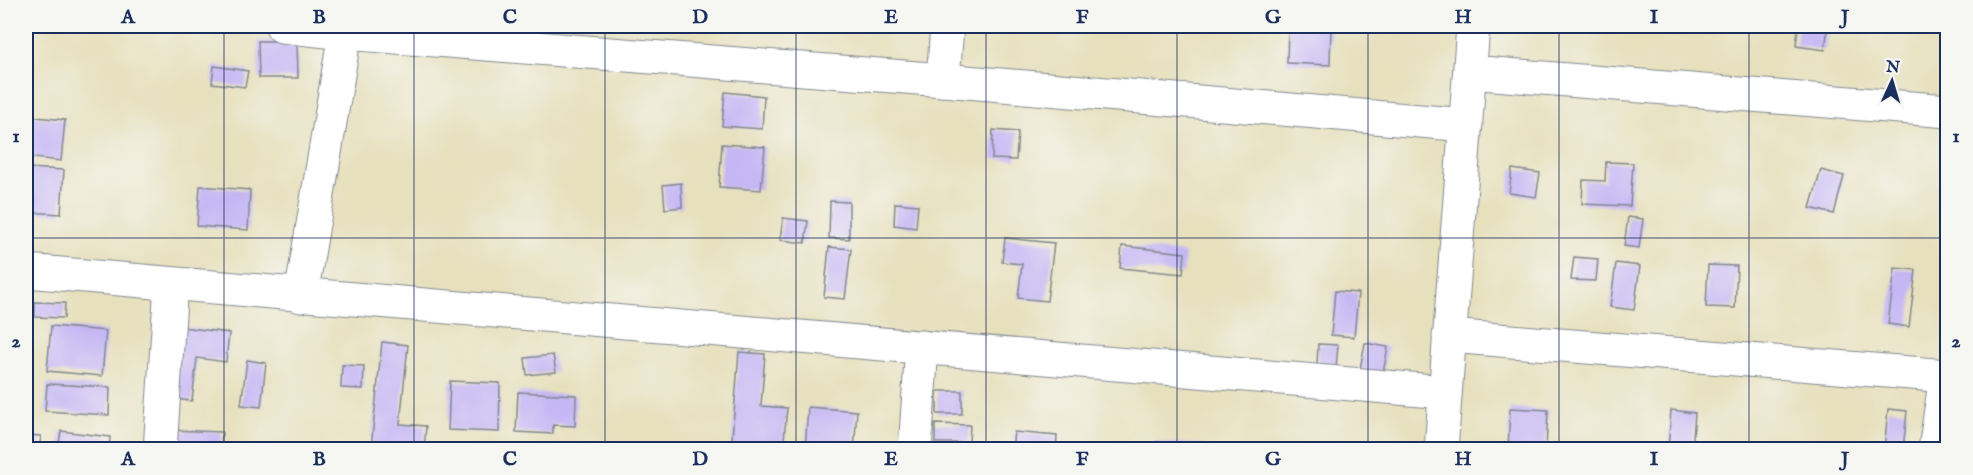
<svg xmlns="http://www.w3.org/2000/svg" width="1973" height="475" viewBox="0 0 1973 475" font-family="'IM FELL English',serif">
  <rect width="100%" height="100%" fill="#f6f6f2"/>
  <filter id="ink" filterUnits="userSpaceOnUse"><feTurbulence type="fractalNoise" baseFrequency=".0167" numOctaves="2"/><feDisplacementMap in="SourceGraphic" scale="12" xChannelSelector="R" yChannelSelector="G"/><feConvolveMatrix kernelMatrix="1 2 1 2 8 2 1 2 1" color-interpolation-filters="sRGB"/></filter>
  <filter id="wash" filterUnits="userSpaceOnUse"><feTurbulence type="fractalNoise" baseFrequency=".008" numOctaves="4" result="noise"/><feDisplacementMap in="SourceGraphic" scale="24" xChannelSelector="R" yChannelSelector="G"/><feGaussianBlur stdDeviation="1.35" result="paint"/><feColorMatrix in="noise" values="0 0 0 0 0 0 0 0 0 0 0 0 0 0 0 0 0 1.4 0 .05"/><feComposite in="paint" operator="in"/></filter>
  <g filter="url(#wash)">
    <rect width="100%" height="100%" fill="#e7e0bd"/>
    <g id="blocks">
      <g fill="#c5b6f4">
        <polygon points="868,26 898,26 898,33 868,32"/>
        <polygon points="1288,26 1331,26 1330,65 1287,63"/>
        <polygon points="1798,26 1828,26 1825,50 1796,46"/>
        <polygon points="258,41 297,41 298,78 259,78"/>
        <polygon points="214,66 248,71 245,87 212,83"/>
        <polygon points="725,92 764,96 762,129 722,126"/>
        <polygon points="26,116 65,120 61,161 26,157"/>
        <polygon points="993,130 1018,132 1016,160 992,159"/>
        <polygon points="722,144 765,147 761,190 719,187"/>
        <polygon points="1606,162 1633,163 1630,206 1582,204 1583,180 1605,181"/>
        <polygon points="26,168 64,170 61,214 26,212"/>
        <polygon points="1512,169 1540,173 1536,197 1509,193"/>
        <polygon points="1821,170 1844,176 1834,214 1810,208"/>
        <polygon points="681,183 682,207 665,209 663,185"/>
        <polygon points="200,186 250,190 248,230 197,226"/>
        <polygon points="830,201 849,202 849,239 829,238"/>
        <polygon points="895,203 918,205 916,228 894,225"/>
        <polygon points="1628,217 1643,219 1639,248 1624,246"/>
        <polygon points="783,218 808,221 805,243 780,240"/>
        <polygon points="1005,238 1054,243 1047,301 1018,298 1022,264 1002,262"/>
        <polygon points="1122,246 1185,253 1183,274 1120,268"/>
        <polygon points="829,247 851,249 845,299 824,297"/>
        <polygon points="1574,257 1598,259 1596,281 1571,280"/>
        <polygon points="1616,263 1640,266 1634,310 1610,307"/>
        <polygon points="1708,265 1737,266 1735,308 1706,307"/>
        <polygon points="1895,268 1916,270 1909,327 1888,324"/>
        <polygon points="1335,291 1358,293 1354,337 1331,335"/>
        <polygon points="35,302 65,303 64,318 35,317"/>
        <polygon points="51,326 106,331 102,376 47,371"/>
        <polygon points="182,327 229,333 226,362 197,358 192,401 174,399"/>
        <polygon points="382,342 408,345 400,424 426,426 424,450 398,450 371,447"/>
        <polygon points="1365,343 1388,347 1383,373 1360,369"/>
        <polygon points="1318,344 1338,345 1336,368 1317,367"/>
        <polygon points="739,352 765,354 761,406 787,408 783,450 731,450"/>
        <polygon points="553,355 556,372 527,375 525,358"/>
        <polygon points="247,360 266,363 261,407 241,405"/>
        <polygon points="342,365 364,366 363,389 341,388"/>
        <polygon points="450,381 500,383 499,432 448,430"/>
        <polygon points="47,384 110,387 109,415 45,411"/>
        <rect x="937" y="391" width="25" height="23"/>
        <polygon points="518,392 576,395 575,426 553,425 553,434 516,432"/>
        <polygon points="808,407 857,411 854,450 805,450"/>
        <polygon points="1510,408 1548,410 1546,450 1508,450"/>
        <polygon points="1888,409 1907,411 1903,450 1884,450"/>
        <polygon points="1671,410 1695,413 1692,450 1668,450"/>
        <polygon points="935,424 970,425 969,443 935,443"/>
        <polygon points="170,430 222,432 221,450 169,450"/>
        <polygon points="61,431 110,437 109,450 58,450"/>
        <polygon points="1014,432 1057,436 1056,450 1012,450"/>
        <polygon points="26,435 41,436 39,450 26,450"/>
        <polygon points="1155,442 1205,445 1204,450 1155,450"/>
      </g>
    </g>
  </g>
  <g filter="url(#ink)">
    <use href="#blocks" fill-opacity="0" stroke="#81888e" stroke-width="1.5"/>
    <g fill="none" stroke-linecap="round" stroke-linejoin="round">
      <defs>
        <g id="minor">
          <polyline points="282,26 345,33 943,80 1466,125"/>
          <polyline points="1470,72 1948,111"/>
          <polyline points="943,80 947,26"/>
          <polyline points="26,271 1445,392"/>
          <polyline points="301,296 345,33"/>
          <polyline points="1449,336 1948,376"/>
          <polyline points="160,450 171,284"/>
          <polyline points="915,450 922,347"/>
          <polyline points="1441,450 1473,26"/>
          <polyline points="1935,450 1946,376"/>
        </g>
      </defs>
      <use href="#minor" stroke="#81888e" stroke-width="35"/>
      <use href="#minor" stroke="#fff" stroke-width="33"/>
    </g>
  </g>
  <path fill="none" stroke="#1b2f5e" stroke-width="1.5" stroke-opacity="0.55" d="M224,26V450M414,26V450M605,26V450M796,26V450M986,26V450M1177,26V450M1368,26V450M1559,26V450M1749,26V450M26,238H1948"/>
  <rect width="1973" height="475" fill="none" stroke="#f6f6f2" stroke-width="66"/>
  <g transform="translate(1892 81) rotate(4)" stroke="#f6f6f2" stroke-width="4.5" paint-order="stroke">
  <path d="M0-4.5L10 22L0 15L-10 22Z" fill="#1b2f5e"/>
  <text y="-9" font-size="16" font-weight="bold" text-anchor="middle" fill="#1b2f5e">N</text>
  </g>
  <rect x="33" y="33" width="1907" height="409" fill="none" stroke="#1b2f5e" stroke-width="2"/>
  <g font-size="20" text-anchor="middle" font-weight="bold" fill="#1b2f5e">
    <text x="128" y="23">A</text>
    <text x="319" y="23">B</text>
    <text x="510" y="23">C</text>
    <text x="700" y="23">D</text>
    <text x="891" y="23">E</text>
    <text x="1082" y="23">F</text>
    <text x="1273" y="23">G</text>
    <text x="1463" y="23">H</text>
    <text x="1654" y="23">I</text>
    <text x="1845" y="23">J</text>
    <text x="16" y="142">1</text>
    <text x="1956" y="142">1</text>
    <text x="16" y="347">2</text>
    <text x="1956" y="347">2</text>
    <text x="128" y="465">A</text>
    <text x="319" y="465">B</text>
    <text x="510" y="465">C</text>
    <text x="700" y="465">D</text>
    <text x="891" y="465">E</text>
    <text x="1082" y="465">F</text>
    <text x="1273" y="465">G</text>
    <text x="1463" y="465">H</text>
    <text x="1654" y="465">I</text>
    <text x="1845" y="465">J</text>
  </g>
</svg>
